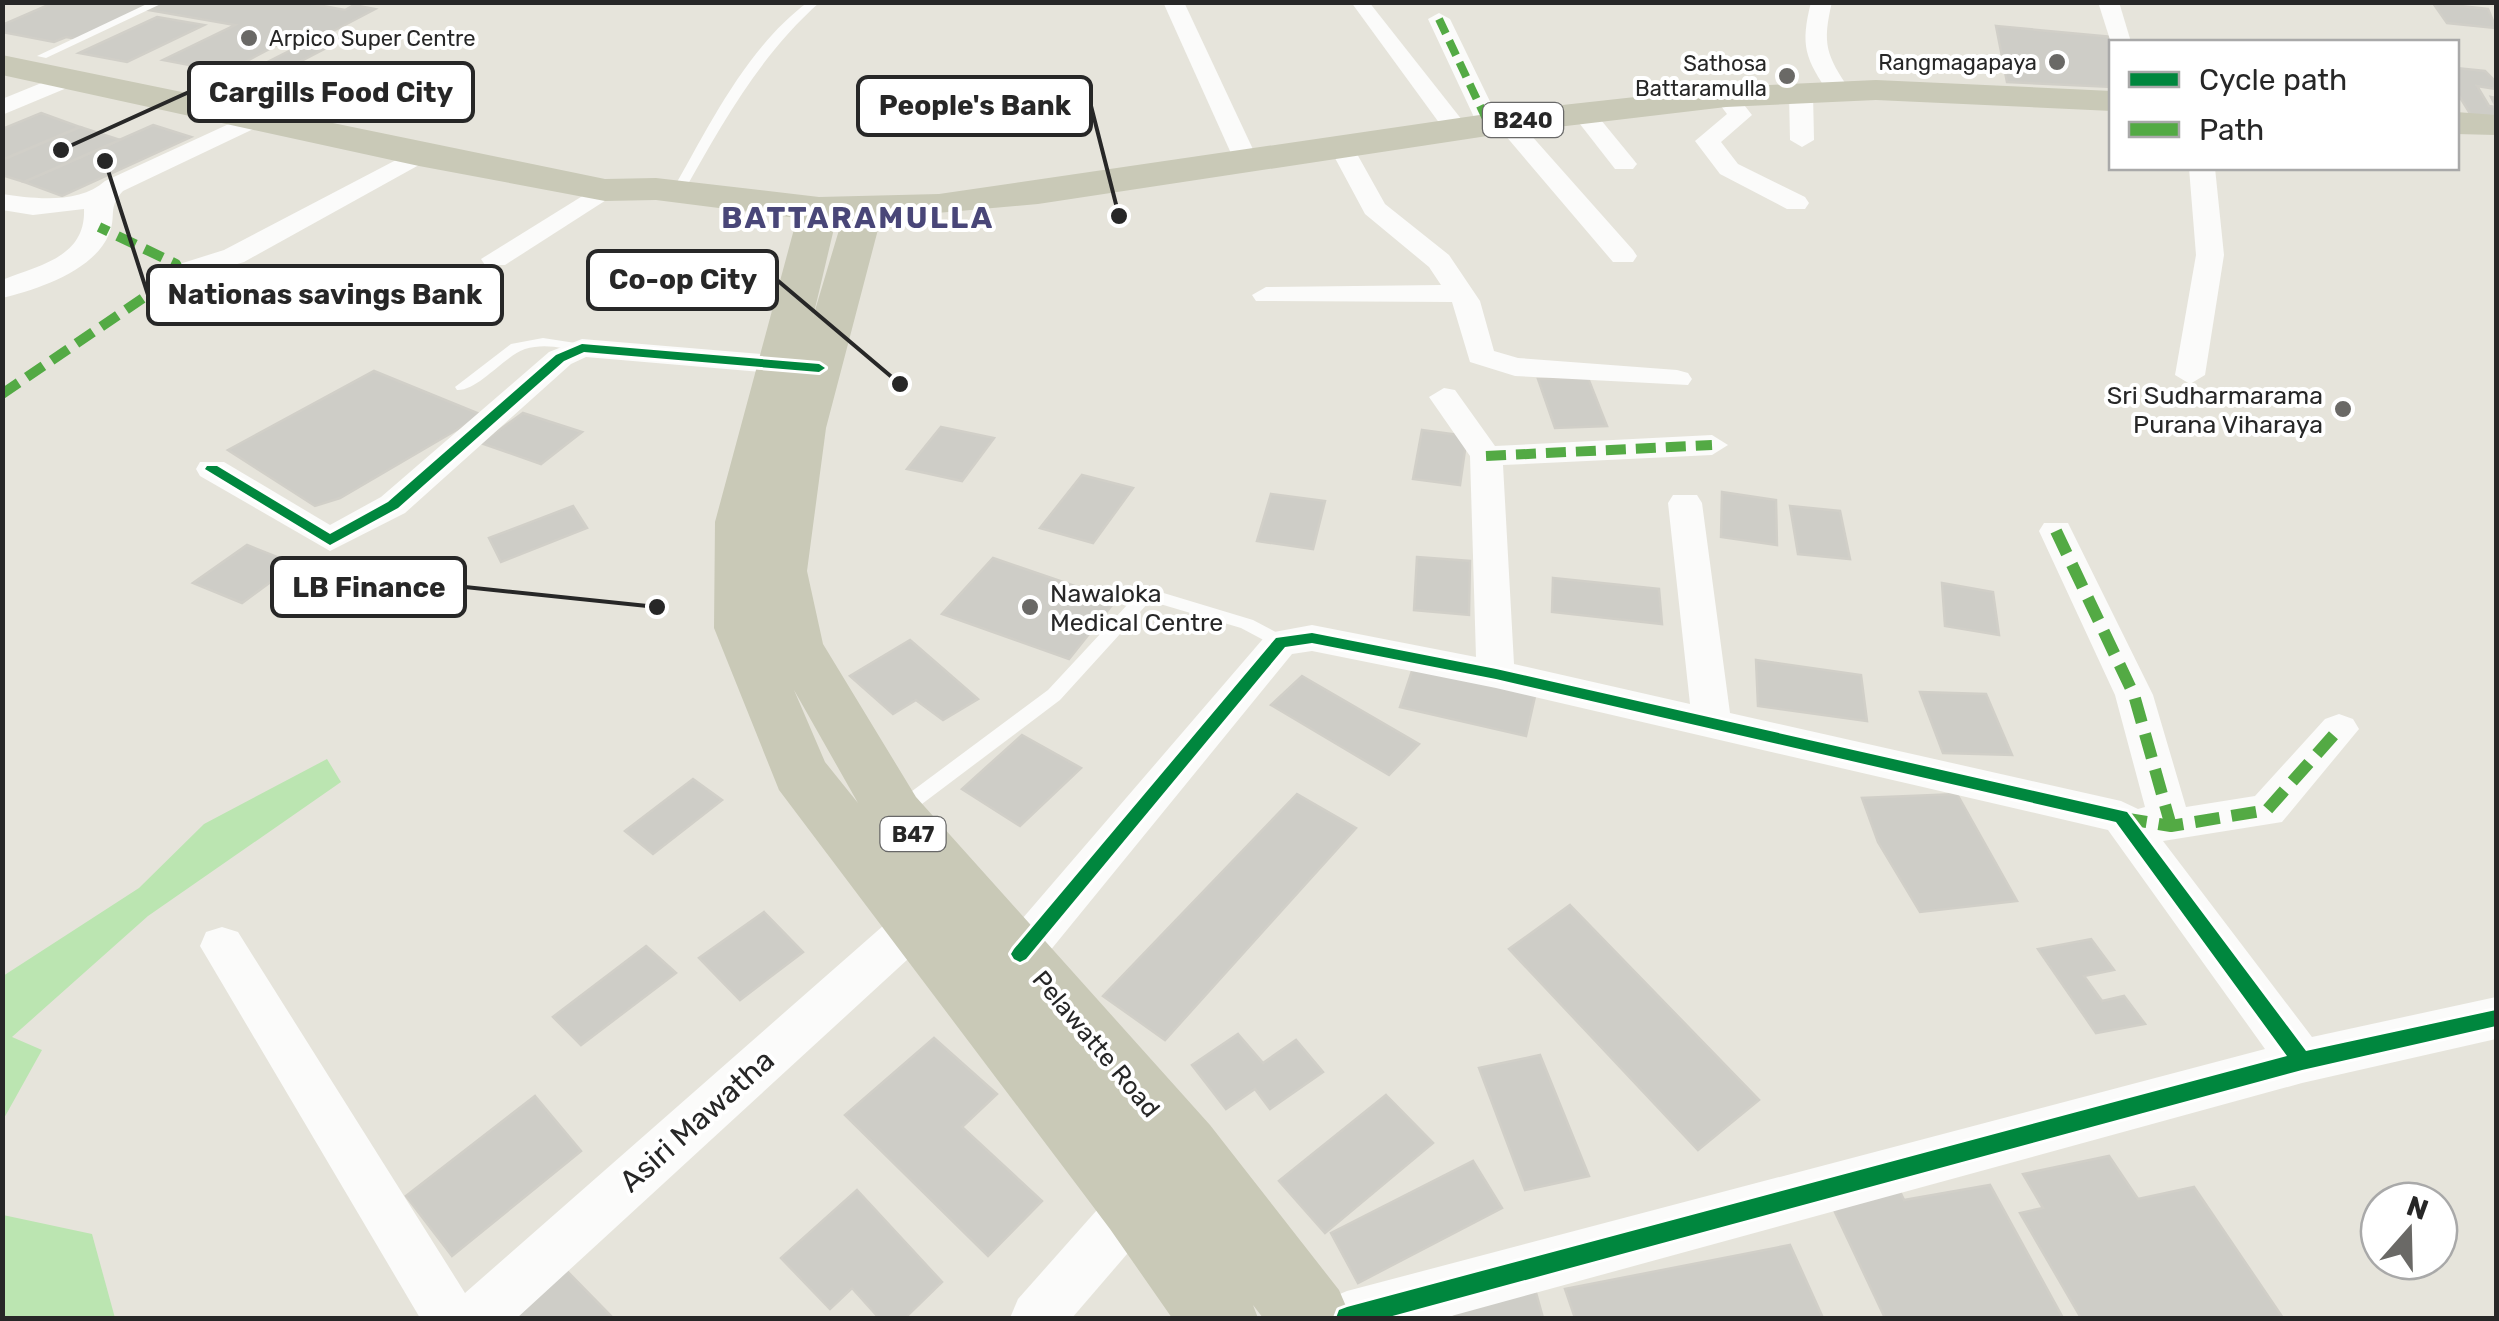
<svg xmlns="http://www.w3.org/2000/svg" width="2499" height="1321" viewBox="0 0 2499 1321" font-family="Rubik,sans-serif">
  <rect width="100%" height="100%" fill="#e6e4db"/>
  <g fill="#bbe5b1">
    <polygon points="327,759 341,782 148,916 12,1037 42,1050 3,1120 3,976 139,888 204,824"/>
    <polygon points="3,1215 92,1234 115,1318 3,1318"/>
  </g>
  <g fill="#cecdc7" stroke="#d1cfc8" stroke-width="2.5">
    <polygon points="55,2 301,2 345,10 354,5 375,9 316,40 294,36 226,72 163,60 235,25 143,9 78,39 66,37 54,42 2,32 2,25"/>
    <polygon points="2433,3 2488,9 2496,28 2447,23"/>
    <polygon points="157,17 204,25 127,62 79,53"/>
    <polygon points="1996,26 2112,37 2112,87 2007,82"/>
    <polygon points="301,45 324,49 265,80 242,75"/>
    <polygon points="2456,68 2485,71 2496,82 2496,89 2477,86 2489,106 2496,107 2491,97 2496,98 2496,119 2471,115 2456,91"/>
    <polygon points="41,113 80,127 2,160 2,129"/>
    <polygon points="153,125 191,137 62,196 24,182"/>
    <polygon points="80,127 120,140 24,182 2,175 2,160"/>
    <polygon points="374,371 482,415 340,498 315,506 228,450"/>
    <polygon points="1588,378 1607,426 1555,428 1538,379"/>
    <polygon points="523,413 582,432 541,464 481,443"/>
    <polygon points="941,427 994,438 962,481 907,469"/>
    <polygon points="1422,430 1467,436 1460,485 1413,479"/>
    <polygon points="1082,475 1133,488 1093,543 1040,528"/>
    <polygon points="1722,492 1776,500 1777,545 1721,537"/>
    <polygon points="1271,494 1325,501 1313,549 1257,541"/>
    <polygon points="573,506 587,528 501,562 489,538"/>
    <polygon points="1790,506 1840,511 1850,559 1798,554"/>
    <polygon points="247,545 295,564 242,603 193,583"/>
    <polygon points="1417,557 1470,561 1469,615 1414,610"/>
    <polygon points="993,558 1116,600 1069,659 942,614"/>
    <polygon points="1553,578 1659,589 1662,624 1552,612"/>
    <polygon points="1942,583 1993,592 1999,635 1945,626"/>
    <polygon points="910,640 978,699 943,720 916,700 893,714 850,676"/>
    <polygon points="1756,660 1861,675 1867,721 1758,706"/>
    <polygon points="1414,665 1536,692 1526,736 1400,707"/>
    <polygon points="1302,676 1419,744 1389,775 1271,705"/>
    <polygon points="1920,692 1986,694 2012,755 1943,753"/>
    <polygon points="1022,735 1081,768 1020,826 962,789"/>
    <polygon points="693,779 722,800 653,854 625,831"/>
    <polygon points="1297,794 1356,828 1165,1040 1103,996"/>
    <polygon points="1957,794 2017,901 1920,912 1878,842 1862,798"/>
    <polygon points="1570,905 1759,1100 1698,1150 1509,949"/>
    <polygon points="764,912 803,952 740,1000 699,958"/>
    <polygon points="2091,939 2114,970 2084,976 2102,1001 2124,996 2145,1024 2096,1033 2038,949"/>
    <polygon points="646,946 676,973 581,1045 553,1017"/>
    <polygon points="1238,1034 1263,1063 1296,1040 1323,1072 1270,1109 1255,1089 1226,1109 1192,1065"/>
    <polygon points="934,1038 997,1094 962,1127 1042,1201 988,1256 845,1115"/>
    <polygon points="1540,1055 1589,1176 1525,1190 1479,1068"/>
    <polygon points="1386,1095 1433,1143 1325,1233 1279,1181"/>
    <polygon points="535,1096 581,1151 452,1256 406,1196"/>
    <polygon points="2109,1156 2138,1199 2194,1187 2283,1318 2081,1318 2020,1213 2043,1208 2023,1174"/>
    <polygon points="1473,1161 1502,1208 1358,1283 1331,1233"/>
    <polygon points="1894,1179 1904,1200 1990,1185 2063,1318 1885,1318 1825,1191"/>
    <polygon points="857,1190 942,1282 905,1318 879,1318 852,1288 830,1309 781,1258"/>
    <polygon points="1790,1245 1823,1318 1575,1318 1565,1289"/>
    <polygon points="562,1266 613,1318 504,1318 512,1311"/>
    <polygon points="1535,1289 1543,1318 1455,1318 1451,1302"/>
  </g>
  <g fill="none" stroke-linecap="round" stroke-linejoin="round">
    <g fill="#fbfbfa" fill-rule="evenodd">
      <polygon points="151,2 165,2 46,58 37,56"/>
      <path d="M808,2H820C760,55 722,124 683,193L673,196L671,193C708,128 746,48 808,2Z"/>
      <path d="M543,338L582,344L589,348L582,352C564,348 544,343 525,349C503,357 478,391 457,390L455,387L511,344Z"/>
      <polygon points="1147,588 1253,620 1287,638 1290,642 1281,648 1275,646 1241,628 1150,601 1060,700 906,816 899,819 892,816 889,811 892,806 1048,690 1141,590"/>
    </g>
    <g fill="#fbfbfa" fill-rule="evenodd">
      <polygon points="1163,2 1184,2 1258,160 1255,165 1237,165 1234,160"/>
      <polygon points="1351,2 1369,2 1466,125 1469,130 1466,135 1448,135"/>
      <path d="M1811,2H1832C1822,44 1826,55 1850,90L1846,95H1830C1805,58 1800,46 1811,2Z"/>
      <polygon points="2098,2 2119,2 2131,42 2112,46"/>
      <polygon points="1439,13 1450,19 1498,118 1515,117 1633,250 1637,256 1633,262 1613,262 1499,128 1480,130 1428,19"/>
      <polygon points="66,73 77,80 74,85 2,115 2,99"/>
      <polygon points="1801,86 1813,93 1814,140 1802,147 1790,140 1789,93"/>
      <polygon points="1726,90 1734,92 1752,115 1721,142 1738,164 1805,197 1809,203 1805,209 1787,209 1720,174 1695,141 1727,114 1714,97"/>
      <path d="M283,99L291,101V111L123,191C107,208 117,216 109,234C95,270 37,290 2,298V280C40,265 86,257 84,209L33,215L2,210V194C35,199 80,204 105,181Z"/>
      <polygon points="1584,107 1592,109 1633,159 1637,164 1633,169 1615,169 1576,119 1576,109"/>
      <polygon points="1340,138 1352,145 1385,204 1449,255 1480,301 1494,351 1518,358 1677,370 1688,373 1692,379 1688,385 1515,376 1470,362 1452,302 1256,301 1252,295 1266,287 1441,285 1429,267 1365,214 1328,145"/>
      <polygon points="419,148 431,155 428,160 244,262 180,281 166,273 170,267 224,250"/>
      <polygon points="2189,168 2215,168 2224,255 2205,375 2190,384 2175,375 2196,255"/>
      <polygon points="605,182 614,185 618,190 614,195 505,265 485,265 481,259"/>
      <polygon points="582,339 808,358 823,367 808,376 586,357 571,364 405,513 330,551 200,476 196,469 200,462 224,462 330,525 381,497 549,352"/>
      <polygon points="1444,388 1455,390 1495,446 1712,435 1728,445 1712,455 1503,465 1514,664 1690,704 1668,503 1673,495 1697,495 1702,503 1730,713 2121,801 2138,809 2145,807 2115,695 2039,531 2044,523 2068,523 2153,695 2186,807 2255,796 2325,719 2339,714 2353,719 2359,729 2282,822 2163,841 2312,1037 2496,997 2496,1039 2302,1083 1444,1318 1320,1318 1328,1299 1347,1291 2265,1049 2108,830 1496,688 1312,651 1292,654 1036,968 1020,973 1004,968 998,954 1004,940 1268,633 1312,625 1476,657 1470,456 1429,397"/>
      <polygon points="916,905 932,911 938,924 932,937 517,1318 420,1318 200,946 206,932 222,927 238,932 465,1293 900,911"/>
      <polygon points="1146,1168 1164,1175 1171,1193 1164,1211 1072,1318 1010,1318 1018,1299 1128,1175"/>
    </g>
    <g fill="#c9c9b7" fill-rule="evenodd">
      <path d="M2,55L605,179L656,178L819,197L939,194L1507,111L1726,87L1876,80L2112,91V111L1876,100L1726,107L1507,133L1038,204L881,218L826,428L807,571L823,644L916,797L1210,1125L1339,1290L1351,1318H1263L1253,1305L1258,1318H1172L1110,1229L779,790L714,628L715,522L797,218L656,200L605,201L419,166L2,75ZM836,220H842L813,317ZM794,690L858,803L825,762Z"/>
      <polygon points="2456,112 2496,115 2496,135 2456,134"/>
    </g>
    <polyline stroke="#53aa44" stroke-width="8" stroke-dasharray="16 8" stroke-linecap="butt" points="1439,19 1489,125"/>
    <g stroke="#53aa44" stroke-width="10" stroke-dasharray="20 10" stroke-linecap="butt">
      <polyline points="2,394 180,273 176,264 99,227"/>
      <polyline points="1486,456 1712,445"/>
    </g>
    <g stroke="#53aa44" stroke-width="12" stroke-dasharray="25 12" stroke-linecap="butt">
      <polyline points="2056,531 2134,695 2171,826"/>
      <polyline points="2122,818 2171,826 2267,810 2339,729"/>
    </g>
    <defs>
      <g id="cycleway">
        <polygon points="582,344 819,364 825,368 819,372 584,352 564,361 398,508 330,545 205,469 207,466 217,466 330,534 388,502 556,355"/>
        <polygon points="1312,633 1496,669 2127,812 2306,1051 2496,1010 2496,1026 2302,1070 1385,1318 1336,1318 1339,1310 1347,1307 2287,1056 2116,822 1496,679 1312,643 1285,647 1026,959 1020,962 1014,959 1011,954 1014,949 1276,638"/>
      </g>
    </defs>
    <use href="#cycleway" stroke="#fff" stroke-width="6"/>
    <use href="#cycleway" fill="#00873e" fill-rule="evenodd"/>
  </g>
  <g fill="#6a6966" stroke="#fff" stroke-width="4">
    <circle cx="249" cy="38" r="10"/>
    <circle cx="2057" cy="62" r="10"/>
    <circle cx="1787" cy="76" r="10"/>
    <circle cx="2343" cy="409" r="10"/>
    <circle cx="1030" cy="607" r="10"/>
  </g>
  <g text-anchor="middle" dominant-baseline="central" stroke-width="8" stroke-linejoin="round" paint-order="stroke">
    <g font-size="22" fill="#272727" stroke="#fff" text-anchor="end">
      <text x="269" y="38" text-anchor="start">Arpico Super Centre</text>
      <text x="2037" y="62">Rangmagapaya</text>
      <text x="1767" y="63">Sathosa<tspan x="1767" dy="25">Battaramulla</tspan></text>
    </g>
    <g fill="#fff" stroke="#686868" stroke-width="2.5">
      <rect x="1483" y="103" width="80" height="34" rx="8"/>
      <rect x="880.5" y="817" width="65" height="34" rx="8"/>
    </g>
    <g font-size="22" font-weight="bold" fill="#272727">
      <text x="1523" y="120">B240</text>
      <text x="913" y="834">B47</text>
    </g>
    <g font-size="25" fill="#272727" stroke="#fff" text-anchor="end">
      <text x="2323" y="395">Sri Sudharmarama<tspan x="2323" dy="29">Purana Viharaya</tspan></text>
      <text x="1050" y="593" text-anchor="start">Nawaloka<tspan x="1050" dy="29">Medical Centre</tspan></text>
    </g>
    <g font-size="25" fill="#272727" stroke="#fff">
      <text transform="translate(1096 1044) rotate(50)">Pelawatte Road</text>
    </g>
    <g font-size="30" font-weight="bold" letter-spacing="2.5" fill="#494678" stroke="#fff">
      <text x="858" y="218">BATTARAMULLA</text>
    </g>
    <g font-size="30" fill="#272727" stroke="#fff">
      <text transform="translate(697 1121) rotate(-42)">Asiri Mawatha</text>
    </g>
  </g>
  <path fill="none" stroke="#272727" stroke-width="4" d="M61 150L189 92M1119 216L1091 106M900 384L777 280M105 161L148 295M657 607L465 587"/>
  <g fill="#272727" stroke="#fff" stroke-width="4">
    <circle cx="61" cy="150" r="10"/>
    <circle cx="1119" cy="216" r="10"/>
    <circle cx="900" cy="384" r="10"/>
    <circle cx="105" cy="161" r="10"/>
    <circle cx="657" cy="607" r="10"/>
  </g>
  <g fill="#fff" stroke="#272727" stroke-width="4">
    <rect x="189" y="63" width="284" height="58" rx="10"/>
    <rect x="858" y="77" width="233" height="58" rx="10"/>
    <rect x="588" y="251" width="189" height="58" rx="10"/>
    <rect x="148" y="266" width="354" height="58" rx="10"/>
    <rect x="272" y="558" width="193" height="58" rx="10"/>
  </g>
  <g font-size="28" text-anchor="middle" font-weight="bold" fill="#272727">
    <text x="331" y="102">Cargills Food City</text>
    <text x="975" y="115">People's Bank</text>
    <text x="683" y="289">Co-op City</text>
    <text x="325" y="304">Nationas savings Bank</text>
    <text x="369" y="597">LB Finance</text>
  </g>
  <rect width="2499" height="1321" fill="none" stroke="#272727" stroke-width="10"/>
  <rect x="2109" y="40" width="350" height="130" fill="#ffffff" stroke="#a9a9a9" stroke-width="2.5"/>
  <rect x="2129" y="72" width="50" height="15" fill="#00873e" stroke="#a9a9a9" stroke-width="2.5"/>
  <text x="2199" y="90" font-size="30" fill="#272727">Cycle path</text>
  <rect x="2129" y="122" width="50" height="15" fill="#53aa44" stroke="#a9a9a9" stroke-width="2.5"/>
  <text x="2199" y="140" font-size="30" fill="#272727">Path</text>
  <g transform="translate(2409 1231) rotate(20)"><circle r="48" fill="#ffffff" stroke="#a9a9a9" stroke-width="2.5"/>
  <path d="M0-8L18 38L0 25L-18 38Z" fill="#6a6966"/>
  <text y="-15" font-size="28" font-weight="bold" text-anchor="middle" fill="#272727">N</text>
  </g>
</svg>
